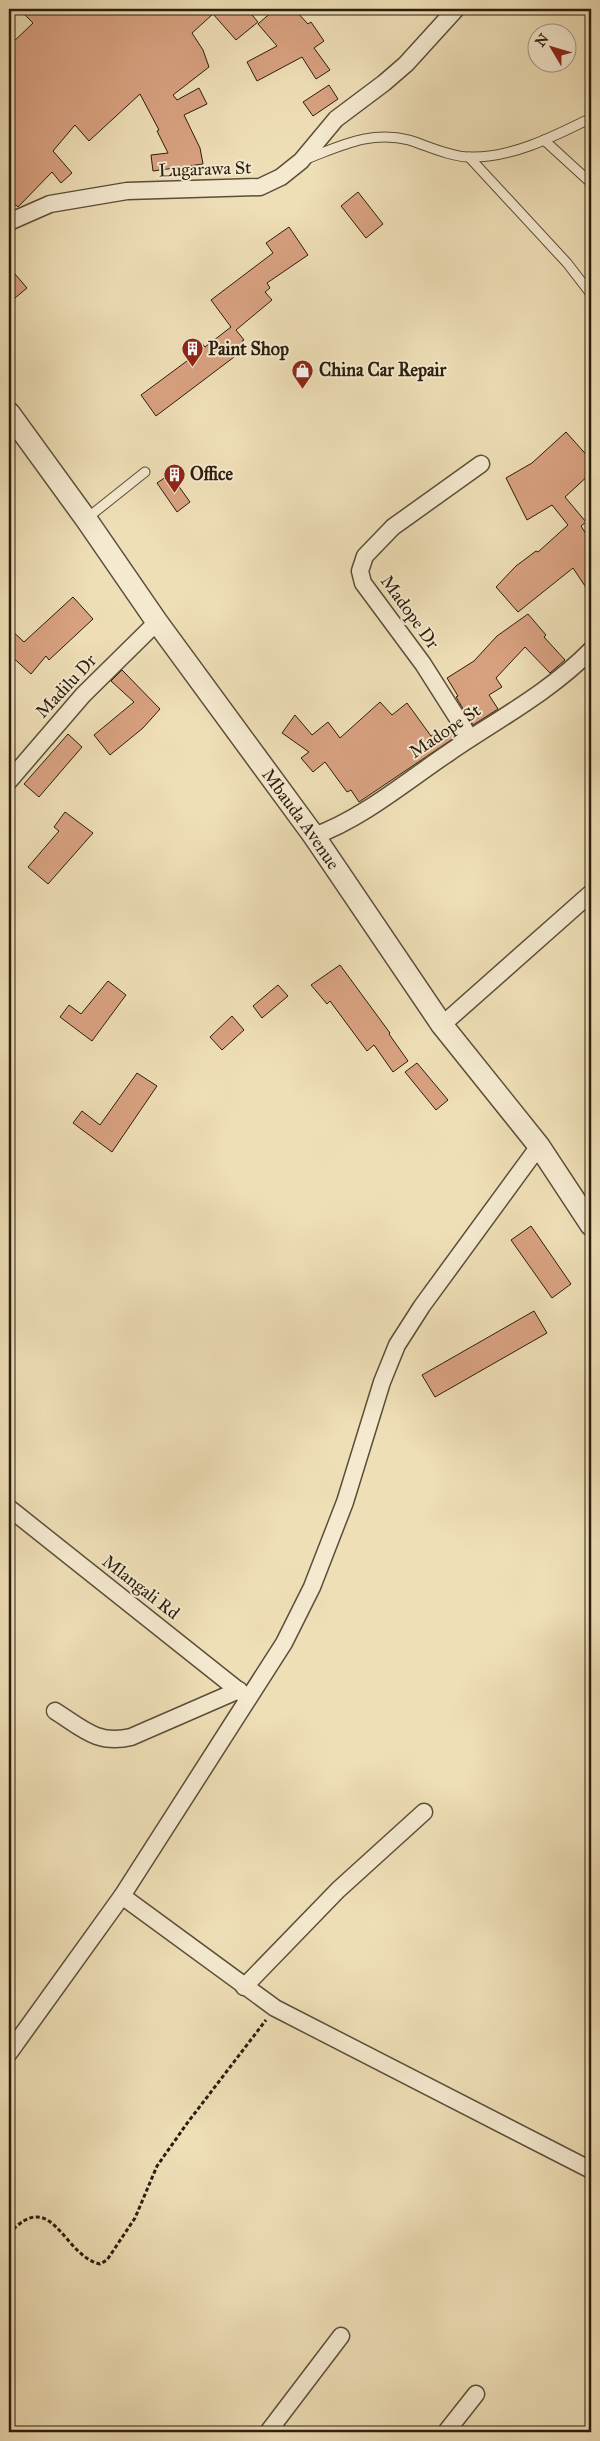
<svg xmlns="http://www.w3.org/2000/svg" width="600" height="2441" viewBox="0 0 600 2441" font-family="'IM FELL Great Primer',serif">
  <rect width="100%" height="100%" fill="#efdfb7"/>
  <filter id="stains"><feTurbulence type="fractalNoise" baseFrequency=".004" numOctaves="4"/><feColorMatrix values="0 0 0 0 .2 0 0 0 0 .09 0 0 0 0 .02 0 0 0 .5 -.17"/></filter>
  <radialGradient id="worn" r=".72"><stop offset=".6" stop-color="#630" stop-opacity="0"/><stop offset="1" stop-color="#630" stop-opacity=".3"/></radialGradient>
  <g fill="#d9a281" stroke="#2a1d0e">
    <polygon points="19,9 247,9 258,22 236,40 213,14 192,33 203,50 209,67 173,95 177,100 199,88 207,104 184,115 200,148 203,164 153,171 151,155 168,153 157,131 159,130 140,94 89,141 75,125 53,151 72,173 61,183 52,172 18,207 9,199 9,46 33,23"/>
    <polygon points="275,9 294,9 308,24 311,22 324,41 314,48 330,70 316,79 302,57 257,81 247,62 277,46 258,24"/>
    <polygon points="329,85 338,99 313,116 303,102"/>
    <polygon points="358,192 383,224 366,238 341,206"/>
    <polygon points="289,227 308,255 267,283 270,288 265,292 272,300 236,330 244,340 242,341 246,348 156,416 141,395 191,358 185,351 198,339 205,347 231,327 211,300 273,253 266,243"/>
    <polygon points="9,267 27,288 9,303"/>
    <polygon points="566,432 591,460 591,473 565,497 586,522 581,526 591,542 591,595 573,568 518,612 496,587 516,566 536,551 538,552 568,525 552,505 527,520 506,478 532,463"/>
    <polygon points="170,474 190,502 177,512 157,483"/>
    <polygon points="73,597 93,619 49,660 46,656 31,674 9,654 9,628 24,642"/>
    <polygon points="528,614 546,635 544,637 565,660 550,673 525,647 496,678 502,687 489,695 498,709 473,725 456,697 458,696 447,678 474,661 497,636"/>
    <polygon points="122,670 160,709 143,728 110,755 94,735 134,702 111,681"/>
    <polygon points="380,702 392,715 407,703 431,736 451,726 457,736 359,802 351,790 347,792 325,762 313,772 301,758 309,752 282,733 295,715 312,735 328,722 340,738"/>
    <polygon points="68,734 82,747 39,797 24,784"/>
    <polygon points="65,812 93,833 48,884 28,867 59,831 54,827"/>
    <polygon points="340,965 390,1033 389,1034 408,1061 393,1072 374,1045 367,1051 330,1001 327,1004 311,985"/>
    <polygon points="108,981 126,995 92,1041 60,1017 69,1005 81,1014"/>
    <polygon points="278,985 288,996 262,1018 253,1006"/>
    <polygon points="232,1016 244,1030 222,1050 210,1037"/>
    <polygon points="417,1063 448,1100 436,1110 405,1072"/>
    <polygon points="137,1073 157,1086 112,1152 73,1123 82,1111 100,1125"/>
    <polygon points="531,1226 571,1284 552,1298 511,1240"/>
    <polygon points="534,1311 547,1333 435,1397 422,1375"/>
  </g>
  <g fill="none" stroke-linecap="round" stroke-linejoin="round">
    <defs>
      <g id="service">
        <polyline points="544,140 591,183"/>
        <polyline points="469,157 567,263 591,294"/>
        <path d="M306,159C341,146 371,130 409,140C428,146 448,156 468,157C510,159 555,136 591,118"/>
        <polyline points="86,519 145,472"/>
      </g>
      <g id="minor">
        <polyline points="9,222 50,204 127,191 260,187 281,177 301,161 336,119 384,83 406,64 456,9"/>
        <polyline points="470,738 423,664 363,583 360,571 365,556 393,527 481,464"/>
        <polyline points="9,781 83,695 157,622"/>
        <path d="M314,836C362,819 408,780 450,752C497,720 551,691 591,650"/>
        <polyline points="442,1025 591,893"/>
        <polyline points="9,1508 248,1698"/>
        <path d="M55,1711C82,1728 97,1745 131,1737L239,1690"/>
        <polyline points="122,1896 275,2008 591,2170"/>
        <polyline points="244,1987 338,1890 424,1812"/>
        <polyline points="9,2053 122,1896 284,1643 312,1587 345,1502 382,1382 397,1345 422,1306 539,1146"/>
        <polyline points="268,2432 341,2336"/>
        <polyline points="446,2432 476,2394"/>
      </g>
      <g id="tertiary">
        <path id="s1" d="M9,413L86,519L157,622L314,836L442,1025L539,1146L591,1225"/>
      </g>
    </defs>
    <use href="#service" stroke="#5b4e38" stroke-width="11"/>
    <use href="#minor" stroke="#5b4e38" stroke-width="19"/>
    <use href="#tertiary" stroke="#5b4e38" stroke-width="24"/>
    <path stroke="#2a1d0e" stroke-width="3" stroke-dasharray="4 2.5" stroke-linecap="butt" d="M9,2234C52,2185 63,2256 100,2264L107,2260L135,2218L157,2166L188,2122L266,2020"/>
    <use href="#service" stroke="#f5ead0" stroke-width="9"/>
    <use href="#minor" stroke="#f5ead0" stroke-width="16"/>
    <use href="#tertiary" stroke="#f5ead0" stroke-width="21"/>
  </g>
  <defs>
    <symbol id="building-pin" viewBox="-11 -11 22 30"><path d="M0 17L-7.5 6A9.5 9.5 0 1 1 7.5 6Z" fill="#8f2418" stroke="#f5ead0"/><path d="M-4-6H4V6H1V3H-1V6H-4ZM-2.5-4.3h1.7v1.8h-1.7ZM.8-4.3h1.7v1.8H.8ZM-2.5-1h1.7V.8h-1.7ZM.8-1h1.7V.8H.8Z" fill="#fff"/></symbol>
    <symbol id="shop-pin" viewBox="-11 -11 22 30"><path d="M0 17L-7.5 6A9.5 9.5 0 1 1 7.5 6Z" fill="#8f2418" stroke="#f5ead0"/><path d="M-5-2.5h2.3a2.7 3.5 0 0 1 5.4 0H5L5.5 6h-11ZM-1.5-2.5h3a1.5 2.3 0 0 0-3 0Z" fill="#fff"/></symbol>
  </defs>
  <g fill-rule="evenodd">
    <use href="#building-pin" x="180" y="336" width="25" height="34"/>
    <use href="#shop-pin" x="290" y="358" width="25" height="34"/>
    <use href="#building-pin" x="162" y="462" width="25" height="34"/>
  </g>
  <g text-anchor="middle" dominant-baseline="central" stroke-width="4" stroke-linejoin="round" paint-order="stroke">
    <g font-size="18" fill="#2a1d0e" stroke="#f5ead0">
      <text transform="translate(205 169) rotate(-2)">Lugarawa St</text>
      <text transform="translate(410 612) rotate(54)">Madope Dr</text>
      <text transform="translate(66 686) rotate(-47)">Madilu Dr</text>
      <text transform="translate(445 731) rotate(-34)">Madope St</text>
      <text stroke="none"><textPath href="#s1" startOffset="500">Mbauda Avenue</textPath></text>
      <text transform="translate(141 1587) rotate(38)">Mlangali Rd</text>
    </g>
    <g font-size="18" font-weight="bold" fill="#2a1d0e" stroke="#f5ead0" text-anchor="start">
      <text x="208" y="349">Paint Shop</text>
      <text x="319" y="370">China Car Repair</text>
      <text x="190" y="474">Office</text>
    </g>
  </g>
  <rect width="600" height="2441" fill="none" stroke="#efdfb7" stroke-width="30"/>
  <rect x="10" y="10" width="580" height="2421" fill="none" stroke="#2a1d0e" stroke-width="2.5"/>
  <rect x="15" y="15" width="570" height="2411" fill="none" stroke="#2a1d0e"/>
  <g transform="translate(552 48) rotate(308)"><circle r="24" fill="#f5ead0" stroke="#a49882"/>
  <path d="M0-4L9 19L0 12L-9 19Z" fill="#8f2418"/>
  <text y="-8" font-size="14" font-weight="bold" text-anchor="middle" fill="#2a1d0e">N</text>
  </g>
  <rect width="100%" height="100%" filter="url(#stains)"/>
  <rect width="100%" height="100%" fill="url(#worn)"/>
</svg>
